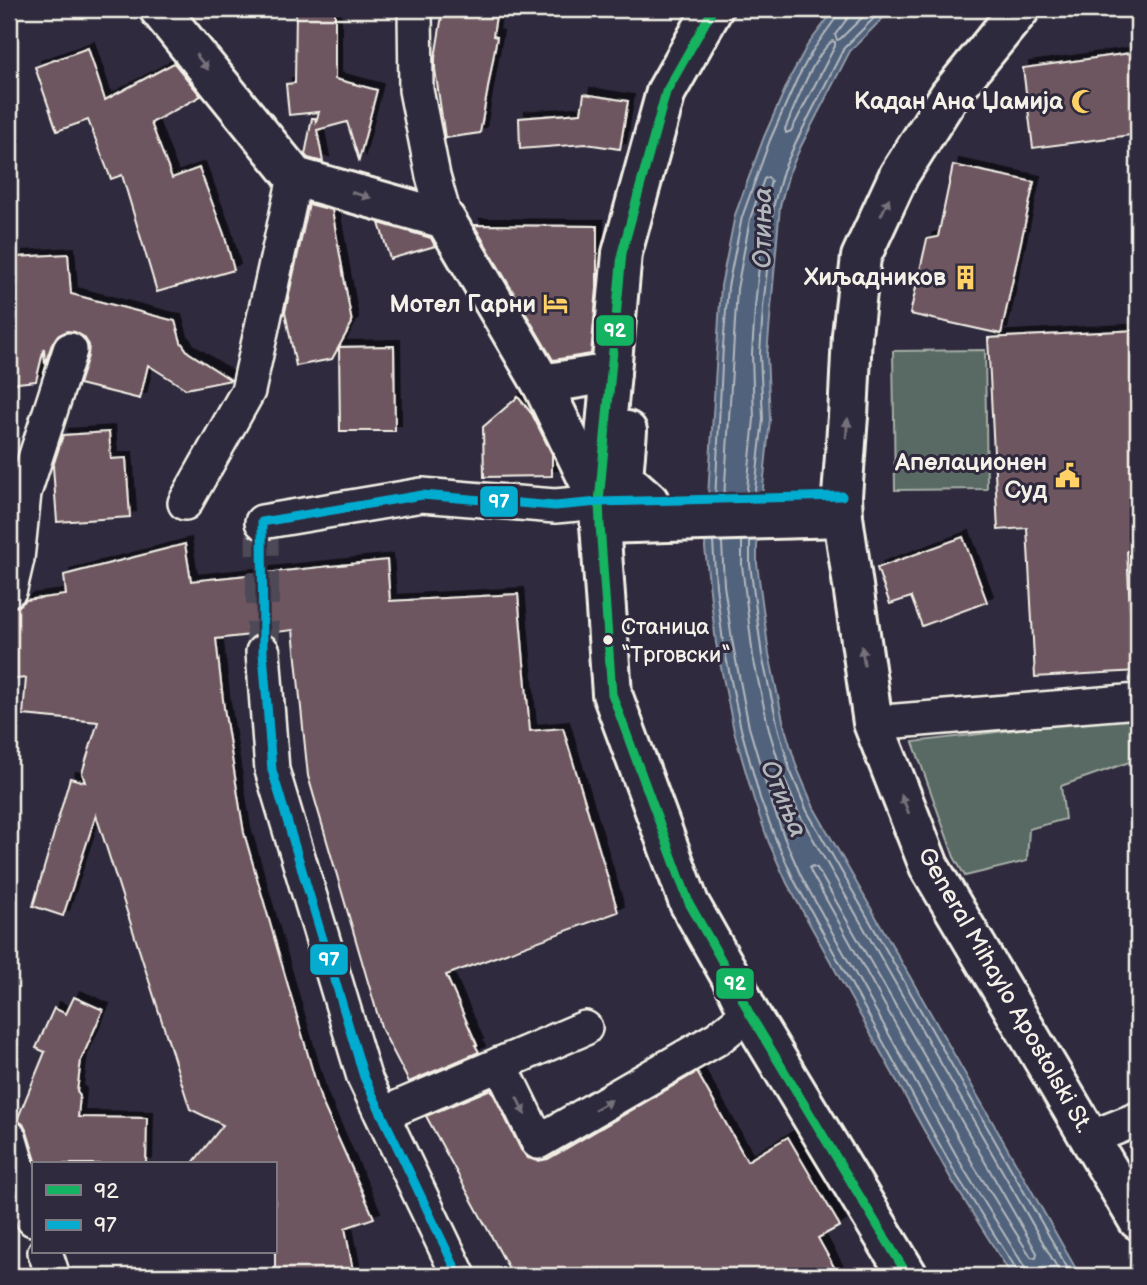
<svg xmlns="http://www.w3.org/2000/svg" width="1147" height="1285" viewBox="0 0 1147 1285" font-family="'Balsamiq Sans',sans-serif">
  <defs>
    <filter id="shadow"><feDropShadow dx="6" dy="-6" stdDeviation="0" flood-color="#0009"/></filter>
  </defs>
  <rect width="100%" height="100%" fill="#2f2a3d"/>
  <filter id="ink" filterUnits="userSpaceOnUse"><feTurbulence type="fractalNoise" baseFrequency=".0143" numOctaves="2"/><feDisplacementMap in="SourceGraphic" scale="14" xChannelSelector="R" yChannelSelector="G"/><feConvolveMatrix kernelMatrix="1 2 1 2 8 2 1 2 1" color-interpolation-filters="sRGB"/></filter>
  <g filter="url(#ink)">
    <g fill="#596b63" stroke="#a6aea6" stroke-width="2">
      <polygon points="985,350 987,489 895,490 893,351"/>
      <polygon points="1138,715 1138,759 1061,786 1065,819 1029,829 1027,861 965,876 954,857 913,742"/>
    </g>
    <polygon fill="#51627c" stroke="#929ba7" stroke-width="2" points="835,9 892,9 850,51 801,146 789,173 780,206 767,354 770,419 757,546 757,564 769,654 784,725 797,768 814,808 1080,1276 1012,1276 951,1179 787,883 769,843 754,800 734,731 716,643 705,548 710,463 721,286 735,215 764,137 791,76 807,46"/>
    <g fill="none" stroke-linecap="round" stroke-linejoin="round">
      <g stroke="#b3b8bd" stroke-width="2">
        <polyline points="849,9 847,19 835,35 837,40 840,39 871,9"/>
        <path d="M832,41L835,42V46L791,131L786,133L785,129C796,104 812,58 832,41Z"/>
        <polyline points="724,499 737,289 750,219 764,179 768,177 771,181 765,204 755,307 752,354 754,419 746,499"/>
        <polyline points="754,499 763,419 760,354 763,308 774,204 783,171 795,144 844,48 883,9"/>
        <polyline points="715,500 723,346 728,287 742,217 770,140 797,79 813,50 838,15 840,9"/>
        <polyline points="742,541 742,565 753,657 769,730 782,773 799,814 1062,1276"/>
        <polyline points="750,541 750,564 762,656 778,727 790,770 807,811 1072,1276"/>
        <polyline points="713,542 716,586 723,642 741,729 760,798 776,840 794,880 957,1176 1017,1270 1018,1276"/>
        <polyline points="722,542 724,585 732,640 749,727 769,795 784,837 801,876 965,1171 1024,1266 1026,1276"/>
        <polygon points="812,866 817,868 1037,1253 1036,1258 1031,1257 974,1166 811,872 810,868"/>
      </g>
    </g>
    <g fill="#6e5660" stroke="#f4f1e8" stroke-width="2" filter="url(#shadow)">
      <polygon points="296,9 335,9 335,79 377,90 359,160 347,122 317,130 323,162 308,158 305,155 312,118 315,118 316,122 319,112 289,115 286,84 295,83"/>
      <polygon points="443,9 497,9 493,36 497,37 480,133 445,138 435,69 435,58"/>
      <polygon points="88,48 105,100 174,63 201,96 151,123 172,178 199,168 224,234 234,270 157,292 122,175 111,179 88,120 57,131 35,67"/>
      <polygon points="1138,52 1138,134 1033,148 1023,68"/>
      <polygon points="584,94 628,101 620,149 586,144 520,149 519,118 581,113"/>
      <polygon points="953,165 1034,182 1001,334 910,314 927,239 938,237"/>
      <polygon points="309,204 332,210 352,323 332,359 296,366 285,312"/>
      <polygon points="379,223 431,238 435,246 390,259"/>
      <polygon points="474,225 597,226 597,288 591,354 553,360"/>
      <polygon points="68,254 71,294 175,321 181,342 188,352 231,380 186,389 148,365 140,399 79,384 88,356 89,345 84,337 75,332 67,331 57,336 52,344 45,364 44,348 36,381 9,384 9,283 18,283 17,257"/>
      <polygon points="1138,330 1138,550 1127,551 1130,609 1138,608 1138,671 1035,677 1027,528 998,530 988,338"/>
      <polygon points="394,346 395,431 340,431 339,347"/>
      <polygon points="518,397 532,414 552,454 552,476 484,477 483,427"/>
      <polygon points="109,432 111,459 126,458 130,517 57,522 53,466 63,435"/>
      <polygon points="963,537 987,602 922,626 911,597 890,604 877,568"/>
      <polygon points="185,544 191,581 387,560 390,601 518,594 530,731 563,728 618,912 446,975 477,1045 475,1045 479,1052 409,1082 382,1030 308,776 293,630 216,639 224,708 244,833 321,1100 374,1218 345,1228 354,1276 275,1276 275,1164 192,1164 223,1125 190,1109 96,815 63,916 33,906 70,778 85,782 82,773 98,722 23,715 26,678 9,680 9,608 19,606 26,600 66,595 64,575"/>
      <polygon points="74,997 103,1010 81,1060 77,1091 80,1095 78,1117 147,1118 146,1164 37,1164 27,1132 23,1124 17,1120 45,1052 36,1048 54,1008 66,1014"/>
      <polygon points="697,1072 747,1161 788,1137 840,1226 818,1238 839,1276 513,1276 426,1116 491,1089 521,1150 528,1158 538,1161 548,1159"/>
    </g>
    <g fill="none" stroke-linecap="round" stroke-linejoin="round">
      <polyline stroke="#4d4857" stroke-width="33" stroke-dasharray="33 17" stroke-linecap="butt" points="262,522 263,652"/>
      <defs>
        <g id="street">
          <polyline points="415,9 416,90 433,176 445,219"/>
          <polyline points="185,503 248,391 295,177"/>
          <polyline points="262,522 422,495 555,506 599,502"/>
          <polyline points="9,589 10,589 17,559 24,493 70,350"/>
          <polyline points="263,652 272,770 364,1077 459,1276"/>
          <polyline points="873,723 1138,701"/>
          <polyline points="500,1064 538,1142 718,1038 749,1013"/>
          <polyline points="383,1114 585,1028"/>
          <polyline points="9,1137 33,1219"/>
          <polyline points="1090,1138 1138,1119"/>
          <polyline points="45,1252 53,1276"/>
        </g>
        <g id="secondary">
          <polyline points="159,9 295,177 445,219 542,384 599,502"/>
          <polyline points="713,9 666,92 622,253 599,502 600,524 612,694 689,903 736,986 749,1013 908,1276"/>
          <polyline points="1020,9 949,96 899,175 861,257 852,335 848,416 842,496 843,517 873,723 929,866 1138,1220"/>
          <polyline points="542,384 611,373"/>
          <polyline points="627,431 623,478 649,501"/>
          <polyline points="600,524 843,517"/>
        </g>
      </defs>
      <use href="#street" stroke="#f4f1e8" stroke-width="38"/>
      <use href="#secondary" stroke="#f4f1e8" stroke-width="44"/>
      <use href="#street" stroke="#2f2a3d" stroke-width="33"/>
      <use href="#secondary" stroke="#2f2a3d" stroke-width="38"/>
      <defs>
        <polyline id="bus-1" points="713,9 666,92 622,253 599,502 600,524 612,694 689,903 736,986 749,1013 908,1276"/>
        <polyline id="bus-2" points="459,1276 364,1077 272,770 263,652 262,522 422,495 555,506 599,502 842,496"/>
      </defs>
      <use href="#bus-1" stroke="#2f2a3d" stroke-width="14"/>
      <use href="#bus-2" stroke="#2f2a3d" stroke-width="14"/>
      <use href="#bus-1" stroke="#13b361" stroke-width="9"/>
      <use href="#bus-2" stroke="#06acd0" stroke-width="9"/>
    </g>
    <defs><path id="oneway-solid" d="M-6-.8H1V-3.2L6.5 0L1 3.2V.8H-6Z" transform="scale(1.75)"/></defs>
    <g fill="#747079">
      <use href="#oneway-solid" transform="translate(202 62) rotate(51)"/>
      <use href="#oneway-solid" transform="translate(361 195) rotate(16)"/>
      <use href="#oneway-solid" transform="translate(885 207) rotate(-65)"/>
      <use href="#oneway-solid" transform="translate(847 428) rotate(-85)"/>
      <use href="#oneway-solid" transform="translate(863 656) rotate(-98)"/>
      <use href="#oneway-solid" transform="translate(905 804) rotate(-112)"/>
      <use href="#oneway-solid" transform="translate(603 1105) rotate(-30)"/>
      <use href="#oneway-solid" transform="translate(521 1106) rotate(64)"/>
    </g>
  </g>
  <defs>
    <symbol id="mosque-bare" viewBox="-9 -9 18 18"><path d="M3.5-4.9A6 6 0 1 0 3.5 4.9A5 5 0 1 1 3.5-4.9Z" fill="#ffd166" stroke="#2f2a3d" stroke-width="2.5" paint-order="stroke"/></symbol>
    <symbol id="building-bare" viewBox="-9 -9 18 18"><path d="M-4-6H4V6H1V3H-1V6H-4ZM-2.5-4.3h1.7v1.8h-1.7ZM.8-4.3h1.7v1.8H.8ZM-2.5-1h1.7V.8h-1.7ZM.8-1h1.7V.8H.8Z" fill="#ffd166" stroke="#2f2a3d" stroke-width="2.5" paint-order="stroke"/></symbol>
    <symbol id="hotel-bare" viewBox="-9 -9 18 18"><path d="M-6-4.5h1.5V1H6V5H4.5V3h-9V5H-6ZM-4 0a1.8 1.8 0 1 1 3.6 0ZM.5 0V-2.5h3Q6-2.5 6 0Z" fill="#ffd166" stroke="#2f2a3d" stroke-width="2.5" paint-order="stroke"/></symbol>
    <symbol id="civic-bare" viewBox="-9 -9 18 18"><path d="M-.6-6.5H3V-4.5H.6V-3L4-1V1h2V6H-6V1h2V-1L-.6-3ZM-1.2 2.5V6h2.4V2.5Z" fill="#ffd166" stroke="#2f2a3d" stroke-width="2.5" paint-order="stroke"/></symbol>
  </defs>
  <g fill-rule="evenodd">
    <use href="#mosque-bare" x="1066" y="84" width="35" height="35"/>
    <use href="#building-bare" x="948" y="260" width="35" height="35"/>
    <use href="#hotel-bare" x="538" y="286" width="35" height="35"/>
    <use href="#civic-bare" x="1050" y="458" width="35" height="35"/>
  </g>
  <circle fill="#f4f1e8" stroke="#2f2a3d" stroke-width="2.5" cx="608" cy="640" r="6"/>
  <g text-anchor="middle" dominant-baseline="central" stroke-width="6" stroke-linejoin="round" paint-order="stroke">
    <g font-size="22" fill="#f4f1e8" stroke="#2f2a3d" text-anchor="start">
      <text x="621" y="627">Станица<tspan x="621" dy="28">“Трговски“</tspan></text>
    </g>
    <g font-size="24" font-weight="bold" fill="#f4f1e8" stroke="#2f2a3d" text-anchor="end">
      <text x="1063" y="101">Кадан Ана Џамија</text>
      <text x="946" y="277">Хиљадников</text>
      <text x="536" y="304">Мотел Гарни</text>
      <text x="1047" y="462">Апелационен<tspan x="1047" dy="28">Суд</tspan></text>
    </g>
    <g font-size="24" fill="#f4f1e8" stroke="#2f2a3d">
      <text transform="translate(1005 990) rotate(60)">General Mihaylo Apostolski St.</text>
    </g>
    <g font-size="26" font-style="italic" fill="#b3b8bd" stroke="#2f2a3d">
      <text transform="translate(763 228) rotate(-90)">Отиња</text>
      <text transform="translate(783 799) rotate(67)">Отиња</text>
    </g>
  </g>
  <g stroke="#2f2a3d" stroke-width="2.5">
    <rect x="595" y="314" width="40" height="33" rx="7" fill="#13b361"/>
    <rect x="479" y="485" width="40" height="33" rx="7" fill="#06acd0"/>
    <rect x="309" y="943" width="40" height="33" rx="7" fill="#06acd0"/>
    <rect x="715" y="967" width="40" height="33" rx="7" fill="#13b361"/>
  </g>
  <g font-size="19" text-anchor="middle" font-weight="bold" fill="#fff">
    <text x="615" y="337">92</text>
    <text x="499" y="508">97</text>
    <text x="329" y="966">97</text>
    <text x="735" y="990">92</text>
  </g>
  <rect width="1147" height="1285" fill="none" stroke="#2f2a3d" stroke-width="35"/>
  <rect x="18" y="18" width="1112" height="1250" fill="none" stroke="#f4f1e8" stroke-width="2.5" filter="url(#ink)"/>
  <rect x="32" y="1162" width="245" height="91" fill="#2f2a3d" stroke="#7e7a81" stroke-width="2"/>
  <rect x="46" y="1185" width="35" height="10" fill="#13b361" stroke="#7e7a81" stroke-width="2"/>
  <text x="94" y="1198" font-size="21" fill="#f4f1e8">92</text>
  <rect x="46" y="1220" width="35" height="10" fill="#06acd0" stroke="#7e7a81" stroke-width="2"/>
  <text x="94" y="1232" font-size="21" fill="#f4f1e8">97</text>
</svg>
